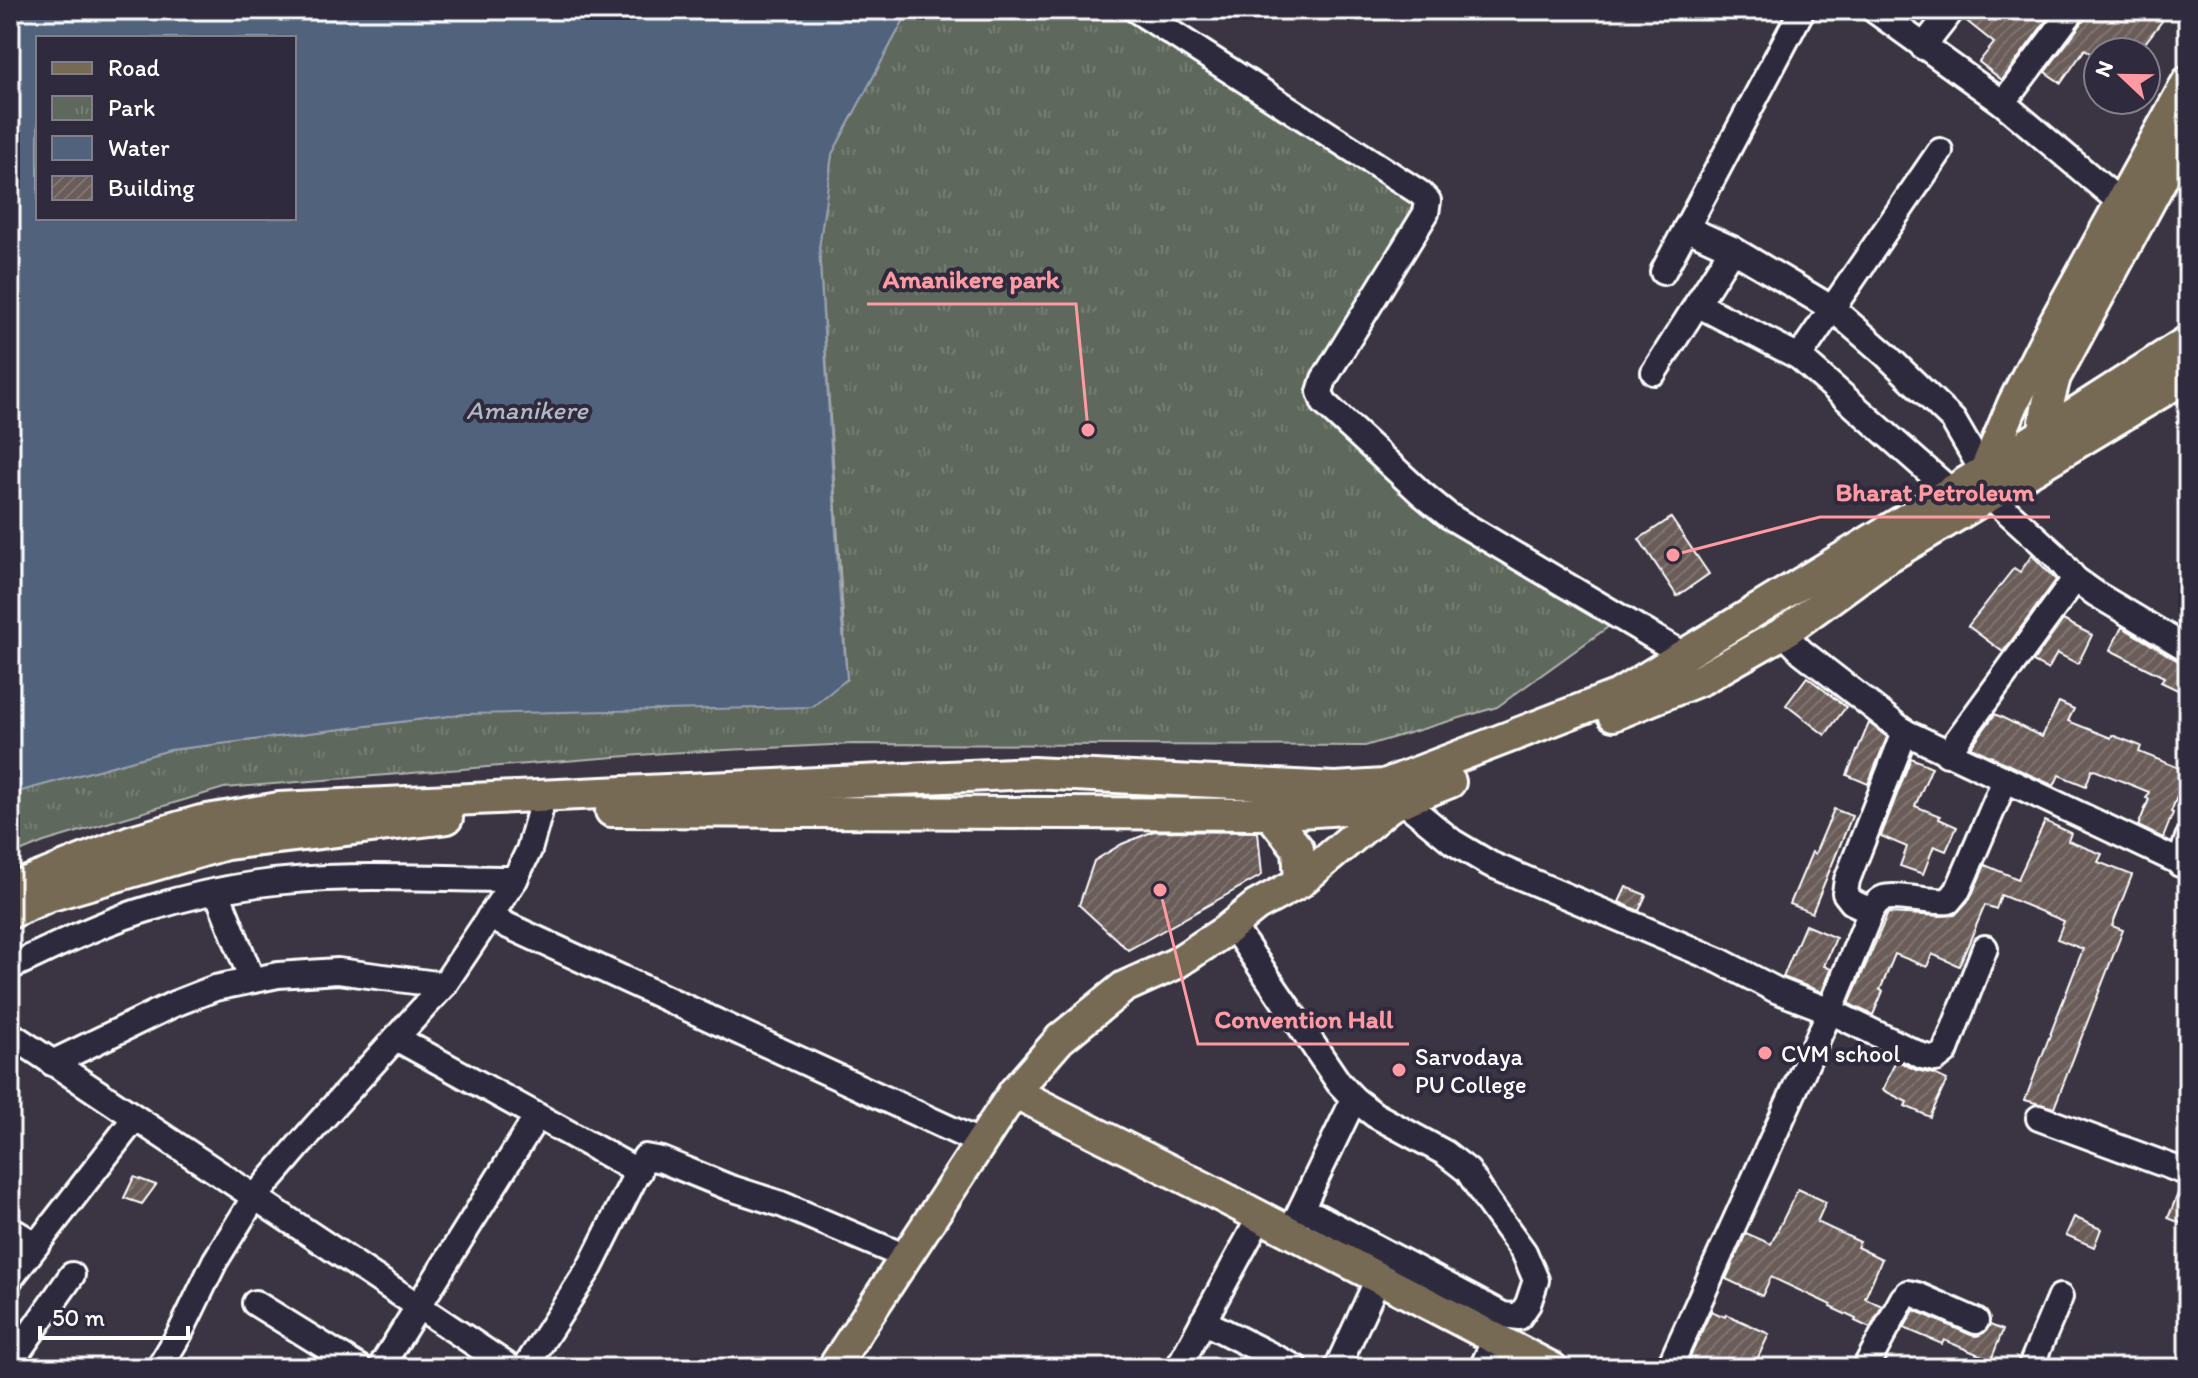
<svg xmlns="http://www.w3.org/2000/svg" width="2198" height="1378" viewBox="0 0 2198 1378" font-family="Itim,sans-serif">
  <defs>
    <pattern id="park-tufts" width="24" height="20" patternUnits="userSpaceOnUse" patternTransform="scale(2)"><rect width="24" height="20" fill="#5f685c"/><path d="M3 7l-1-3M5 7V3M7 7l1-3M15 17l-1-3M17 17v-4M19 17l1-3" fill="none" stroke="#777f74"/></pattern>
    <pattern id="building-hatch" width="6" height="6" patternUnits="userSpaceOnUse" patternTransform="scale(2)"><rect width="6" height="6" fill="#6a5c58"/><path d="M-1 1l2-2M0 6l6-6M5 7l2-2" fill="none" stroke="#807471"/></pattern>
  </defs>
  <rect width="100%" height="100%" fill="#3b3442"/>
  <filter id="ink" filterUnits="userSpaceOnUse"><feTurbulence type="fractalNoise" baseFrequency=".0125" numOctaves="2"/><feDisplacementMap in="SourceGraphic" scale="16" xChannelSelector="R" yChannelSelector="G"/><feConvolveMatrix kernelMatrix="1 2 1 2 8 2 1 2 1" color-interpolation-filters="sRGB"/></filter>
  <g filter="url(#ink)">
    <polygon fill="url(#park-tufts)" stroke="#afb4ae" stroke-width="2" points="909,10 1133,10 1439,199 1318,392 1375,467 1633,609 1497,707 1365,746 853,744 665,753 224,788 44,842 10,856 10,794 170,750 465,714 847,679 819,248 832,154"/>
    <path fill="#51627c" stroke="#97a1b0" stroke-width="2" fill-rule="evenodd" d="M10,10H909L832,154L819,248L840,600L847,679L812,707L465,714L170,750L10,794ZM38,38H294V218H38Z"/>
    <g fill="url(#building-hatch)" stroke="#fff" stroke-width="2">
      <polygon points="1967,10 2054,10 2002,80 1979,62 1994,43 1964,19"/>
      <polygon points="2088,10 2162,10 2157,16 2162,21 2138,52 2096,52 2094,55 2085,49 2061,83 2045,72 2085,19"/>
      <polygon points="1671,518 1709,574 1677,596 1639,539"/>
      <polygon points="2032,555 2056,580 2003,652 1968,626 2014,568 2020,572"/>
      <polygon points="2063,620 2092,635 2078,664 2057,653 2048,670 2033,662"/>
      <polygon points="2122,627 2180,662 2188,664 2188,695 2161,682 2164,677 2110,650"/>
      <polygon points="1807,677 1846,707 1825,735 1786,705"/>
      <polygon points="2059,702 2074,709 2068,721 2111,738 2112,735 2141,746 2139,752 2187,771 2171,812 2173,813 2163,838 2138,826 2149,799 2146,798 2149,792 2092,769 2086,786 2059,775 2054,786 1971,747 1995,714 2042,737"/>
      <polygon points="1869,723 1887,737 1868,784 1847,775"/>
      <polygon points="1911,758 1932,767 1915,806 1940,816 1939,819 1957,827 1946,851 1934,846 1923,874 1900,866 1907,847 1881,836"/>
      <polygon points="1834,809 1852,816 1812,913 1790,904 1812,852 1815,854"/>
      <polygon points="2045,821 2071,833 2068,841 2102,854 2098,862 2132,875 2112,926 2123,930 2054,1108 2025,1100 2083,949 2057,939 2064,921 2001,895 1996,909 1985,905 1959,966 1932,954 1927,967 1895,954 1880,990 1883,991 1873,1015 1849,1004 1888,913 1941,916 1955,915 1970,899 1985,865 2018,879"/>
      <polygon points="1154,831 1258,832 1262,875 1128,950 1079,905 1094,861 1122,844"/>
      <polygon points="1626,887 1646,895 1639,911 1619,902"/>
      <polygon points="1805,925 1836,938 1824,966 1831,969 1822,992 1783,977"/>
      <polygon points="1896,1060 1916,1070 1934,1074 1947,1080 1930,1117 1905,1106 1907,1102 1883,1090"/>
      <polygon points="134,1177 156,1185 142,1204 124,1198"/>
      <polygon points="2181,1186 2188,1188 2188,1226 2168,1218"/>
      <polygon points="1798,1189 1826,1202 1817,1222 1860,1242 1857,1247 1882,1259 1865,1298 1882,1306 1870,1328 1855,1321 1856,1319 1830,1307 1831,1305 1771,1277 1762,1296 1726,1279 1746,1233 1771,1244"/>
      <polygon points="2074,1217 2101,1229 2094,1247 2066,1235"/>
      <polygon points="1914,1310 1971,1335 1977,1336 1984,1333 1990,1325 2003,1330 1991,1360 1944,1340 1942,1344 1904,1328"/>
      <polygon points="1711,1311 1725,1317 1726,1314 1769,1334 1753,1368 1685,1368"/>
    </g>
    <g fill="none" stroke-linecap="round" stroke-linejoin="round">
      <defs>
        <g id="minor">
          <polyline points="1136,10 1420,193 1428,201 1426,213 1324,379 1320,392 1324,403 1422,494 1449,516 1684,655"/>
          <polyline points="1874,10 2003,103 2120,202 2134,211"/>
          <polyline points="1923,47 1952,10"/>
          <polyline points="2003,103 2073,10"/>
          <polyline points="1940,151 1799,357 1952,492"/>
          <polyline points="1686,228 1732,249 1833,309 1886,355 1953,420 1983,472"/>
          <polyline points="1663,272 1802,10"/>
          <polyline points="1697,304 1799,357"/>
          <polyline points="1654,372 1732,249"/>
          <polyline points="1989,495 2055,555 2075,579 2096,594 2188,649"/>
          <polyline points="1783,633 1802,652 1905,732 2188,866"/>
          <polyline points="1947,754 2075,579"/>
          <polyline points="1403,801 1453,842 1490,864 1720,961 1776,990 1830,1011 1669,1368"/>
          <polyline points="2180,864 2188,838"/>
          <polyline points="217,892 252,980"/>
          <polyline points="1871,911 1852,902 1845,893 1847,880 1905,732"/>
          <polyline points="489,917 981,1143"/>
          <polyline points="1232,925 1339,1083 1354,1099 1375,1115 1445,1153 1468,1171 1487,1201 1524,1252 1536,1280 1528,1304 1519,1317 1503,1315 1317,1216"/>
          <path d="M1985,948L1945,1052L1936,1059L1922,1056L1830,1011L1871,911C1874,906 1878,900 1884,898C1896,894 1932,903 1949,901L1958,890L2005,780"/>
          <path d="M10,967C56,946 102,922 151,908C186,897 222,889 258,884C342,872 431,879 515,879"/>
          <polyline points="10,1034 511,1368"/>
          <polyline points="396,1038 639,1172"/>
          <polyline points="52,1063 174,1004 215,988 278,975 338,971 444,985"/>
          <polyline points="2039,1118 2188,1173"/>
          <polyline points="10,1229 36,1245"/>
          <polyline points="1290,1232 1354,1099"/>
          <polyline points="10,1279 135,1118"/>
          <polyline points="255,1303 360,1368"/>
          <polyline points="1203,1321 1296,1368"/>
          <polyline points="10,1363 72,1275"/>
          <polyline points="159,1368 180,1333 215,1261 254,1198 314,1128 444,985 515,879 529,850 540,811 540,796"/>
          <polyline points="380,1368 537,1116"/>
          <polyline points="525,1368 590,1267 645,1157 662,1160 728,1187 781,1204 906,1257"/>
          <polyline points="1178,1368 1260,1217"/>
          <polyline points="1337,1368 1378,1279"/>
          <polyline points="1482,1368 1496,1337"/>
          <polyline points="1865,1368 1903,1298 1908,1293 1917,1295 1976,1321"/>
          <polyline points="2030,1368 2060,1297"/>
        </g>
        <g id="major">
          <path d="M2045,445C2042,421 2049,399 2055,377L2188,130"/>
          <polyline points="1984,473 2013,404 2052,327 2188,81"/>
          <polyline points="1613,715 1702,679 1783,633 1883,560 2188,376"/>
          <polyline points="611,811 1270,814 1390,806 1450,782"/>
          <polyline points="1270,814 1298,849 1300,882"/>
          <polyline points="10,889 131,841 201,821 279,808 1033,773 1335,788 1384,785 1618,695 1983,472 2188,341"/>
          <polyline points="10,913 48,896 226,844 447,818"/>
          <polyline points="1014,1092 1205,1188 1552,1368"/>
          <polyline points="833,1368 1014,1092 1060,1039 1124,987 1175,964 1225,931 1256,906 1300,882 1390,806 1391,802"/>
        </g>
      </defs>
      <use href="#minor" stroke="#fff" stroke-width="30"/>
      <use href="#major" stroke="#fff" stroke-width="36"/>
      <use href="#minor" stroke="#2f2a3d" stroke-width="24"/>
      <use href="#major" stroke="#776a54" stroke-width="30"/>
    </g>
  </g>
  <g fill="#ff9aa2" stroke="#2f2a3d" stroke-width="3">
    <circle cx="1765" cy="1053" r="8"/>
    <circle cx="1399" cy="1070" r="8"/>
  </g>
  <g text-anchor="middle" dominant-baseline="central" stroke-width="8" stroke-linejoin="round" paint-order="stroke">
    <g font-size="24" fill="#fff" stroke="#2f2a3d" text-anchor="start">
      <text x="1781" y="1053">CVM school</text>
      <text x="1415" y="1056">Sarvodaya<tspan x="1415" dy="28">PU College</tspan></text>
    </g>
    <g font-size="26" font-style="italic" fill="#b1b8c4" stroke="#2f2a3d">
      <text x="527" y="410">Amanikere</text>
    </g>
  </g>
  <path fill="none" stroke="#ff9aa2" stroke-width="3" d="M1088 430L1076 304H867M1673 555L1820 517H2050M1160 890L1198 1044H1409"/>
  <g fill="#ff9aa2" stroke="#2f2a3d" stroke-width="3">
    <circle cx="1088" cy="430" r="8"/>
    <circle cx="1673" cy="555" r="8"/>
    <circle cx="1160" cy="890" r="8"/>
  </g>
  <g font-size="26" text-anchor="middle" font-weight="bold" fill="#ff9aa2" stroke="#2f2a3d" stroke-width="8" stroke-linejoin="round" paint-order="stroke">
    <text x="971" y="288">Amanikere park</text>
    <text x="1935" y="501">Bharat Petroleum</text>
    <text x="1304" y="1028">Convention Hall</text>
  </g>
  <rect width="2198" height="1378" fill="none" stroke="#2f2a3d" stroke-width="40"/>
  <rect x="20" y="20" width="2158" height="1338" fill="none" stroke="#fff" stroke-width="3" filter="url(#ink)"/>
  <rect x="36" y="36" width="260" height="184" fill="#2f2a3d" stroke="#827f8b" stroke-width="2"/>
  <rect x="52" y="62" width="40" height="12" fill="#776a54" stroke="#827f8b" stroke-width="2"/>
  <text x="108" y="76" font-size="24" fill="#ffffff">Road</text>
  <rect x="52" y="96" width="40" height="24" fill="url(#park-tufts)" stroke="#827f8b" stroke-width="2"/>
  <text x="108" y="116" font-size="24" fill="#ffffff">Park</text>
  <rect x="52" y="136" width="40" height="24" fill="#51627c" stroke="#827f8b" stroke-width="2"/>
  <text x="108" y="156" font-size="24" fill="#ffffff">Water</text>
  <rect x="52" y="176" width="40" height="24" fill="url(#building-hatch)" stroke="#827f8b" stroke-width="2"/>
  <text x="108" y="196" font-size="24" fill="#ffffff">Building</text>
  <g transform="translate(2122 76) rotate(292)"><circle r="38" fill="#2f2a3d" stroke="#827f8b" stroke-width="2"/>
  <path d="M0-6L14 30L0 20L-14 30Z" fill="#ff9aa2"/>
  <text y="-12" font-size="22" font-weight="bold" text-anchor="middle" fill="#ffffff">N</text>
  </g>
  <path d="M40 1326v12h148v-12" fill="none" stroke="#ffffff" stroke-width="4"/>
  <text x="52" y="1326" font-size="24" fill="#ffffff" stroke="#2f2a3d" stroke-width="6" paint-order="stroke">50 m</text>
</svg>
